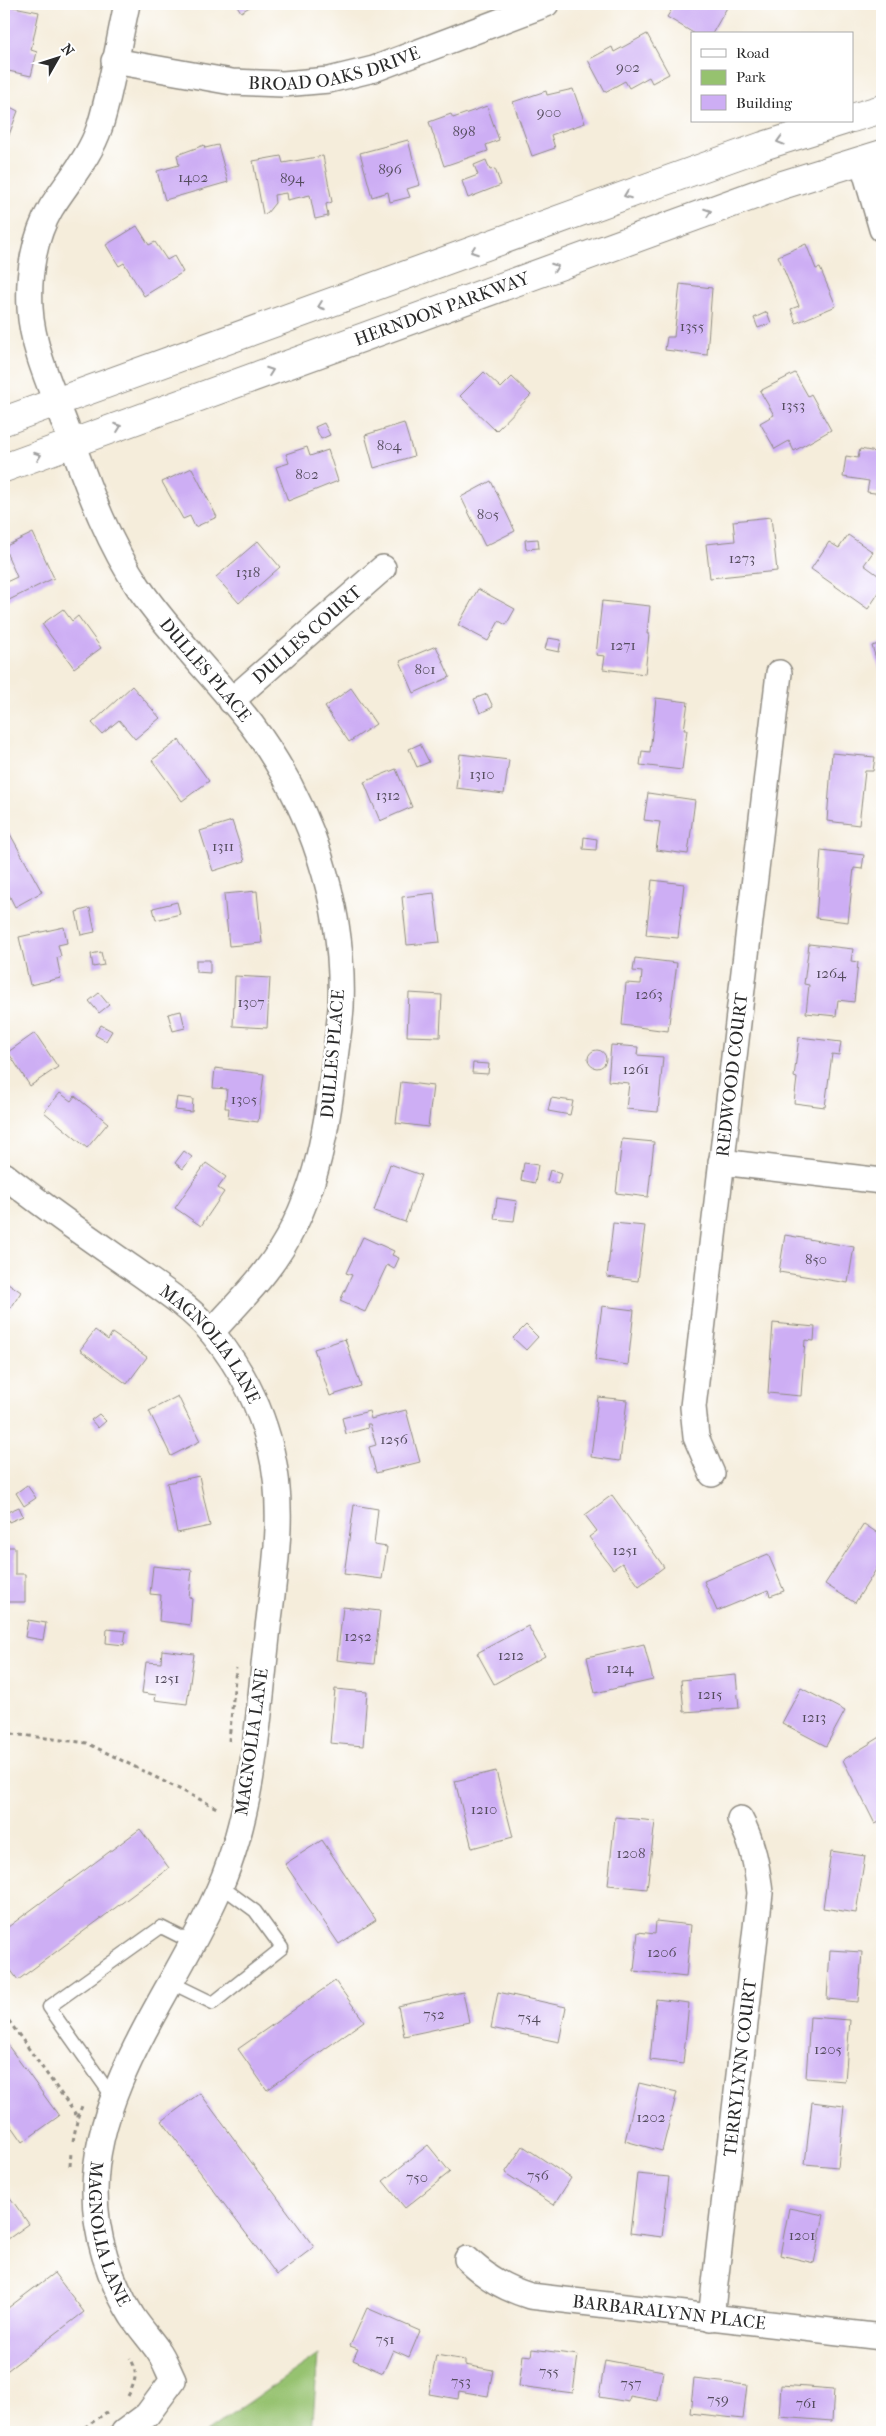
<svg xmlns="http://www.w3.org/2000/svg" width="886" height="2436" viewBox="0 0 886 2436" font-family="'IM FELL French Canon',serif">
  <rect width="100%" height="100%" fill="#fff"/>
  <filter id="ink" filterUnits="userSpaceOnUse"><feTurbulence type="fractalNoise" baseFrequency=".02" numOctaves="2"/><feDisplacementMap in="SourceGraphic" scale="10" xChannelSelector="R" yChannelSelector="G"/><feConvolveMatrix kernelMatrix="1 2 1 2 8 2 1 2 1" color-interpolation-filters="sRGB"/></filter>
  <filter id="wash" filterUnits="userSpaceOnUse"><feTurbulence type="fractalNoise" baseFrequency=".0096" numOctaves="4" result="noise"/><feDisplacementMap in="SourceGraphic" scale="20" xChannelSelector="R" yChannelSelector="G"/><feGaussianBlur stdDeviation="1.12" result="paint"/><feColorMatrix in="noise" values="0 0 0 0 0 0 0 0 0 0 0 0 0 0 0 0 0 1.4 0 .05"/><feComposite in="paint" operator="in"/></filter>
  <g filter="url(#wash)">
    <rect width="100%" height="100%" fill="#f5eddb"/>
    <polygon fill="#96c26f" stroke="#60764d" points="318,2355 312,2432 206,2432"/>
    <g id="blocks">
      <g fill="#cdaef4">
        <polygon points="236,4 255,4 241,12"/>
        <polygon points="675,4 729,4 712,34 695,34 667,17"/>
        <polygon points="4,5 39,12 31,50 37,52 31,76 4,70"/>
        <polygon points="647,34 669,74 652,83 649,77 629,88 625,81 605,92 588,60 612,47 614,52"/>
        <polygon points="573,89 585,123 551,135 555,148 532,156 513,102 546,91 547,95"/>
        <polygon points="4,104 18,111 7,140 4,139"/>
        <polygon points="487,106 499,140 486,145 488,151 444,166 429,122 451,114 453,118"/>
        <polygon points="408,140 420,185 407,189 410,197 390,202 388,192 372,197 360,153"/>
        <polygon points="204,145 205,148 218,145 228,182 165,200 157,171 179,165 177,155"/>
        <polygon points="281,156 283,163 323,156 332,202 326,204 328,216 315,219 310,195 287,200 286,193 274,195 275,203 267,213 263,214 253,161"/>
        <polygon points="486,160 490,170 495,169 501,185 468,198 462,181 478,175 474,165"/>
        <polygon points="137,226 149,245 155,242 167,260 174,256 183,272 144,296 124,263 119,266 106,245"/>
        <polygon points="806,244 816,269 820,268 836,306 796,323 791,309 799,306 778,256"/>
        <polygon points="680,284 712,288 707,355 665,350 667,337 674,337"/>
        <polygon points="767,312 771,323 758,328 754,318"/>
        <polygon points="484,372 501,388 512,377 531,395 496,431 460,396"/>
        <polygon points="795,373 808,396 811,394 831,430 794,451 789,441 775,449 760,423 774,415 760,391"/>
        <polygon points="324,423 330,435 321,439 315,427"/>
        <polygon points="404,423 414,456 374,468 365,435"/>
        <polygon points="307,447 310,456 328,450 338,481 288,501 276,467 289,463 286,454"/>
        <polygon points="860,449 882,453 882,494 867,492 869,481 843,477 846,456 858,458"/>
        <polygon points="192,468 217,517 195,527 190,516 183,519 162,482"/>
        <polygon points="491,481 515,531 485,546 461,497"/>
        <polygon points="771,517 777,571 710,578 706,544 735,541 733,521"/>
        <polygon points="33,533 54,578 7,601 4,595 4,583 17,577 4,547"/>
        <polygon points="848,535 873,552 864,565 882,578 882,588 868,609 811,569 829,542 839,548"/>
        <polygon points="538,539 539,548 526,549 525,540"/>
        <polygon points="258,541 280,567 239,603 216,577"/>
        <polygon points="478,589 515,609 506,625 499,621 488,641 458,625"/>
        <polygon points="602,601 650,606 647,634 649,634 645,674 603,669 605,656 596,655"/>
        <polygon points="63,609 72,621 78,616 101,648 74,668 42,624"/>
        <polygon points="548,638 561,640 559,652 545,649"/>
        <polygon points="882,643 882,674 881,674 872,646"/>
        <polygon points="436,646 450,677 414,693 400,661"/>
        <polygon points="132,686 160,718 135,739 119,720 102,734 92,723"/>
        <polygon points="351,688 376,724 349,742 325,707"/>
        <polygon points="487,694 493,707 480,713 474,699"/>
        <polygon points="656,698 688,702 684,730 687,730 682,770 640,765 642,751 650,752"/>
        <polygon points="179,740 209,781 182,801 152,760"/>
        <polygon points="420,744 429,762 417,767 409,749"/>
        <polygon points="832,753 875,757 873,771 865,771 859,825 827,821"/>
        <polygon points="460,754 509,760 504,794 456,788"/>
        <polygon points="396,769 412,807 380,821 364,782"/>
        <polygon points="648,793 695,800 688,854 656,850 660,822 644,820"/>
        <polygon points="232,821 245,861 213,871 200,831"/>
        <polygon points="4,823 42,892 15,907 7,891 4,893"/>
        <polygon points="584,837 597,839 596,850 583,849"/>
        <polygon points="821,850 864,855 862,869 854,868 848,922 816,918"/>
        <polygon points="652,880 684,884 678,938 646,935"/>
        <polygon points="257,891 262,943 229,946 224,894"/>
        <polygon points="434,893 440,942 407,945 402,897"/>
        <polygon points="177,902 180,914 156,920 153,908"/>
        <polygon points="90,908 95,932 81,935 76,912"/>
        <polygon points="64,927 67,943 58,945 61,956 57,958 61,978 30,985 19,937"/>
        <polygon points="809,944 853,949 851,961 858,962 854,1002 838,1000 836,1016 806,1013 809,985 804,984"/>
        <polygon points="101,952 104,965 93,967 91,954"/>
        <polygon points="635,958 677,963 668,1031 622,1025 626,983 641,984 642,972 633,971"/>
        <polygon points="196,960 210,960 210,973 196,972"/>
        <polygon points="235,976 270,978 267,1028 233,1026"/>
        <polygon points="99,993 109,1005 99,1013 89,1001"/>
        <polygon points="409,993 442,995 440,1037 407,1036"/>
        <polygon points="181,1011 185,1028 173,1031 168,1014"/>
        <polygon points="101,1025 112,1031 106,1041 95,1035"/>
        <polygon points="35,1033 58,1067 30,1086 8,1052"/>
        <polygon points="799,1037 841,1042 839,1055 832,1054 825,1107 794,1103 797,1078 794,1077"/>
        <polygon points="611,1045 638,1047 637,1055 663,1057 658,1112 626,1109 629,1083 608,1081"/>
        <circle cx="597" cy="1059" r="9"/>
        <polygon points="473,1063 489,1064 488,1074 472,1073"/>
        <polygon points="215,1068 264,1074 258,1122 228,1118 229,1108 225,1108 227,1089 213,1088"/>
        <polygon points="401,1082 433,1086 428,1127 396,1123"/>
        <polygon points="60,1093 71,1101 75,1096 108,1123 87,1148 44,1112"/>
        <polygon points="177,1097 193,1099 192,1112 175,1110"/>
        <polygon points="551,1098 573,1101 570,1115 548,1111"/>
        <polygon points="622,1139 654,1142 648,1197 616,1193"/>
        <polygon points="184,1151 192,1157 183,1169 175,1163"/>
        <polygon points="206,1163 226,1177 218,1188 224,1192 201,1226 175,1208"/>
        <polygon points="524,1163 538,1165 535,1183 521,1180"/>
        <polygon points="390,1164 421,1175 405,1222 374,1211"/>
        <polygon points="550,1170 561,1174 558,1184 547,1181"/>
        <polygon points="497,1198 517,1201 514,1221 494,1219"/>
        <polygon points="613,1223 645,1226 638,1281 607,1277"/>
        <polygon points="785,1235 854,1247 848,1283 779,1272"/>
        <polygon points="363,1237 394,1251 392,1255 399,1258 394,1269 387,1265 365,1312 340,1301 352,1275 346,1273"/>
        <polygon points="8,1283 21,1292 11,1308 4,1303 4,1288"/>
        <polygon points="602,1306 634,1310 628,1365 595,1360"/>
        <polygon points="773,1323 815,1327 814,1341 805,1340 801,1396 768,1393"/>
        <polygon points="526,1325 538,1337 526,1350 513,1338"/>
        <polygon points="95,1330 108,1340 112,1333 147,1357 127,1384 80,1350"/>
        <polygon points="345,1339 361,1386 330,1396 314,1349"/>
        <polygon points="178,1396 200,1441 171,1456 149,1411"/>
        <polygon points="598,1397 627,1400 620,1461 591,1457"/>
        <polygon points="406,1410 420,1462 376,1473 369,1447 376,1445 370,1424 367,1424 368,1428 346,1434 342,1418 369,1411 371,1419"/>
        <polygon points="99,1414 106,1421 98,1428 91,1420"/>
        <polygon points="199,1476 210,1526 177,1533 167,1483"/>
        <polygon points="27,1485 36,1498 24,1506 16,1493"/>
        <polygon points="612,1495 664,1567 639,1586 622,1563 613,1569 589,1537 597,1531 585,1515"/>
        <polygon points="354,1505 378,1509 374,1545 387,1547 382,1579 344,1574"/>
        <polygon points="19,1507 23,1516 9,1522 5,1513"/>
        <polygon points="864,1524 882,1536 882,1560 855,1603 825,1584"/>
        <polygon points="4,1547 15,1547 15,1574 25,1574 25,1602 4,1602"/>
        <polygon points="768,1554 784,1591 770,1596 768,1590 717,1611 704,1581"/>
        <polygon points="153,1566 192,1570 189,1597 192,1598 190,1625 159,1621 161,1595 150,1594"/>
        <polygon points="343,1607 380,1611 374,1664 337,1660"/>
        <polygon points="28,1620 46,1623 43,1640 25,1637"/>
        <polygon points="528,1626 545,1656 494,1684 477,1653"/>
        <polygon points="107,1629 126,1631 124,1645 106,1643"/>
        <polygon points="644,1644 653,1680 595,1693 587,1657"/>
        <polygon points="162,1650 194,1654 187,1704 155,1700 156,1695 142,1693 146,1662 161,1663"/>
        <polygon points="736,1675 739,1708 684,1712 681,1680"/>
        <polygon points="801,1688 845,1711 826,1746 782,1723"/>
        <polygon points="335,1689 367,1692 363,1746 330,1743"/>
        <polygon points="882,1736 882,1821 875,1824 843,1760"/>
        <polygon points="496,1771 513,1837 472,1848 455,1781"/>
        <polygon points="615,1817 655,1821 647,1889 608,1885"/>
        <polygon points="140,1829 169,1868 18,1980 4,1961 4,1930"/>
        <polygon points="322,1840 376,1920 339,1944 285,1864"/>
        <polygon points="831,1851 865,1856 856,1913 823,1908"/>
        <polygon points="656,1921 691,1925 686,1977 634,1971 638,1932 655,1934"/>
        <polygon points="830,1950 862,1952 858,2002 827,1999"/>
        <polygon points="335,1981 364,2021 267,2090 238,2049"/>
        <polygon points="463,1992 469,2022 404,2036 398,2006"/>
        <polygon points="498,1992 566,2007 559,2042 491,2028"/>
        <polygon points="656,1999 689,2003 683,2064 650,2060"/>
        <polygon points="810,2017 850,2020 845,2081 806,2078"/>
        <polygon points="4,2040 59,2116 23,2142 4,2115"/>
        <polygon points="639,2083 677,2092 662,2151 625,2141"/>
        <polygon points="200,2093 314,2247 277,2275 162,2121"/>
        <polygon points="812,2102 844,2106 838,2167 805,2164"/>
        <polygon points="428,2145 450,2172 405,2208 383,2181"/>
        <polygon points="523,2146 571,2178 554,2205 505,2173"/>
        <polygon points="637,2174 669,2177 662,2237 630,2233"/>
        <polygon points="4,2189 29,2224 4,2242"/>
        <polygon points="789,2208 824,2215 814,2263 780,2255"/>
        <polygon points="54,2273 84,2312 4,2373 4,2311"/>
        <polygon points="367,2308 420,2331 409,2357 393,2350 383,2373 353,2360 358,2349 350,2346"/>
        <polygon points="532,2349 578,2355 573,2393 519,2386 523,2355 531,2356"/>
        <polygon points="436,2355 465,2360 465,2365 493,2370 488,2396 459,2391 458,2399 429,2394"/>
        <polygon points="605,2360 663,2371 658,2401 630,2396 629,2402 599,2397"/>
        <polygon points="694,2379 747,2385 743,2419 690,2413"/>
        <polygon points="781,2385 834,2389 832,2421 779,2417"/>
      </g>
    </g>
  </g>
  <g filter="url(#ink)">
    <use href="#blocks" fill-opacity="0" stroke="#908c83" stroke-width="1"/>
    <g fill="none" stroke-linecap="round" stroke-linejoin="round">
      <defs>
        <g id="service">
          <polyline points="172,1983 213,2003 282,1948 255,1911 221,1886"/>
          <polyline points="114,2099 49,2007 161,1927 193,1943"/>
        </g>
        <g id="minor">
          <path id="s1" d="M127,4C118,44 112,87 100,126C90,157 68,181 51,208C34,237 28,274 30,308C32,348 52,390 66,427C86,481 106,540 139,588C172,636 215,677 251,724C311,804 345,906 341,1007C340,1024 337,1041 335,1058C327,1134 314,1210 265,1272C249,1293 229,1312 212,1332"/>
          <path id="s2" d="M114,61L232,82L283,84L329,80L374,69L546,4"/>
          <polyline points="862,160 882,229"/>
          <path id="s3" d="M231,701L383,568"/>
          <polyline points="721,1162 882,1181"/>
          <path id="s4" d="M4,1175C45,1208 89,1238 132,1268C160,1288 191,1307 213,1334C241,1368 261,1408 271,1450C286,1511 274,1575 267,1636C258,1720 254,1808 220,1887C179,1984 95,2083 95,2191C95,2235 109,2279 132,2316C140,2328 149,2338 157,2349C164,2358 168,2370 173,2380L147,2415L124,2432"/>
          <path id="s5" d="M712,1474L696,1437L693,1407L779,673"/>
          <path id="s6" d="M467,2259C487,2278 504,2288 530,2296L882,2337"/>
          <path id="s7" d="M711,2318L760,1893C757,1866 753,1843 740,1819"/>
        </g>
        <g id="secondary">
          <polyline points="852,118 882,109"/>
          <polyline points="4,421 654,185 763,146 843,121"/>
          <path id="s8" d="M4,468L779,186L882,154"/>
        </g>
      </defs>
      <use href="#service" stroke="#908c83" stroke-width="15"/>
      <use href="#minor" stroke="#908c83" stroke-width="28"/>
      <use href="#secondary" stroke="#908c83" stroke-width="30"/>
      <g stroke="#908c83" stroke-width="3" stroke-dasharray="4 4" stroke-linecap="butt">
        <polyline points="4,1733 87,1743 217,1808"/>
        <polyline points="229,1741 236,1668"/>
        <polyline points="4,2014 77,2116"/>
        <polyline points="73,2141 78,2116 82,2106"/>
        <polyline points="70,2166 71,2152"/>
        <path d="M128,2396C135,2383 139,2372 130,2358"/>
        <polyline points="78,2432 107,2412"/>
      </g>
      <use href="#service" stroke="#fff" stroke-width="12"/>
      <use href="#minor" stroke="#fff" stroke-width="25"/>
      <use href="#secondary" stroke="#fff" stroke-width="28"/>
    </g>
    <defs><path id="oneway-chevron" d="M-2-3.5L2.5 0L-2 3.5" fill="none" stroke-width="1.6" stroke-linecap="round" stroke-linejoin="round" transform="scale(1.25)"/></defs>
    <g stroke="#a0a0a0">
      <use href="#oneway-chevron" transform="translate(780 141) rotate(163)"/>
      <use href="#oneway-chevron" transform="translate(627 195) rotate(159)"/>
      <use href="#oneway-chevron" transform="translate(708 212) rotate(-20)"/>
      <use href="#oneway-chevron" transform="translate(474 251) rotate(160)"/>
      <use href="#oneway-chevron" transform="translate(555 267) rotate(-20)"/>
      <use href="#oneway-chevron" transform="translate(321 306) rotate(160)"/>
      <use href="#oneway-chevron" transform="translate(270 371) rotate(-20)"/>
      <use href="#oneway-chevron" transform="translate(118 427) rotate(-20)"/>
      <use href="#oneway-chevron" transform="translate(38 456) rotate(-20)"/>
    </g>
  </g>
  <g text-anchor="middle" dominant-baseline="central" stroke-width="5" stroke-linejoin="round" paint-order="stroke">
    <g font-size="15" fill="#544c5d">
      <text x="628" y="67">902</text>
      <text x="549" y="112">900</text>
      <text x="464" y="131">898</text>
      <text x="390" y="169">896</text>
      <text x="193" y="177">1402</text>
      <text x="292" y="178">894</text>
      <text x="692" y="326">1355</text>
      <text x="793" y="405">1353</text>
      <text x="389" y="445">804</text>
      <text x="307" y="474">802</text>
      <text x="488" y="514">805</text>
      <text x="742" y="558">1273</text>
      <text x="248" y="572">1318</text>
      <text x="623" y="645">1271</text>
      <text x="425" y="669">801</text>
      <text x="482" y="774">1310</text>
      <text x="388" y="795">1312</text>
      <text x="223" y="846">1311</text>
      <text x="831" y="973">1264</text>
      <text x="649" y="994">1263</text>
      <text x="251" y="1002">1307</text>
      <text x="636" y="1069">1261</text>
      <text x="244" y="1099">1305</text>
      <text x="816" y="1259">850</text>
      <text x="394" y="1439">1256</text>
      <text x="625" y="1550">1251</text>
      <text x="358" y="1636">1252</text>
      <text x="511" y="1655">1212</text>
      <text x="620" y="1668">1214</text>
      <text x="167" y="1678">1251</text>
      <text x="710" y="1694">1215</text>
      <text x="814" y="1717">1213</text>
      <text x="484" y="1809">1210</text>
      <text x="631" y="1853">1208</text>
      <text x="662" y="1952">1206</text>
      <text x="434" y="2014">752</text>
      <text x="529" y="2017">754</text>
      <text x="828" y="2049">1205</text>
      <text x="651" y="2117">1202</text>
      <text x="538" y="2175">756</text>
      <text x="417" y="2177">750</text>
      <text x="802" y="2235">1201</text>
      <text x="385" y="2339">751</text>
      <text x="549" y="2371">755</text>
      <text x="461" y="2381">753</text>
      <text x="631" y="2383">757</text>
      <text x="718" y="2399">759</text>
      <text x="806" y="2403">761</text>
    </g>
    <g font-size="18" fill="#2b2b2b" stroke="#fff">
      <text stroke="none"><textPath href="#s2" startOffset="224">BROAD OAKS DRIVE</textPath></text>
      <text stroke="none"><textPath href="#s8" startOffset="466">HERNDON PARKWAY</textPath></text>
      <text stroke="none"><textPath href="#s3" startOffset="101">DULLES COURT</textPath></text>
      <text stroke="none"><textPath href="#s1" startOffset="732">DULLES PLACE</textPath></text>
      <text transform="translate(333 1054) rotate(-85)">DULLES PLACE</text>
      <text stroke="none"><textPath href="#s5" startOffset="405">REDWOOD COURT</textPath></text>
      <text stroke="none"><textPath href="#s4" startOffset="269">MAGNOLIA LANE</textPath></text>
      <text transform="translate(252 1742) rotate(-82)">MAGNOLIA LANE</text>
      <text stroke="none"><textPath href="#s7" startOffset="252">TERRYLYNN COURT</textPath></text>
      <text stroke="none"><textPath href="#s4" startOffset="1214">MAGNOLIA LANE</textPath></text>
      <text stroke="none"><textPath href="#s6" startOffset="214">BARBARALYNN PLACE</textPath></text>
    </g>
  </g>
  <rect width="886" height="2436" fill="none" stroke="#fff" stroke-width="20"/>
  <rect x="691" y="32" width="162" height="90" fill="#ffffff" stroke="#aaaaaa"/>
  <rect x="701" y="49" width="25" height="8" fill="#ffffff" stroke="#aaaaaa"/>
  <text x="736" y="58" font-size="15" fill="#2b2b2b">Road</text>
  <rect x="701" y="70" width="25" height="15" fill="#96c26f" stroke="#aaaaaa"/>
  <text x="736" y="82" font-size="15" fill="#2b2b2b">Park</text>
  <rect x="701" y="95" width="25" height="15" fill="#cdaef4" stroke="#aaaaaa"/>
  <text x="736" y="108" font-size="15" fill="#2b2b2b">Building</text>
  <g transform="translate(58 58) rotate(51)" stroke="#ffffff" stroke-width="4" paint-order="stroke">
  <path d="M0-4L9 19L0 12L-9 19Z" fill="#2b2b2b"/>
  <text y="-8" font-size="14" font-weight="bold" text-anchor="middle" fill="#2b2b2b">N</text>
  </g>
</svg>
